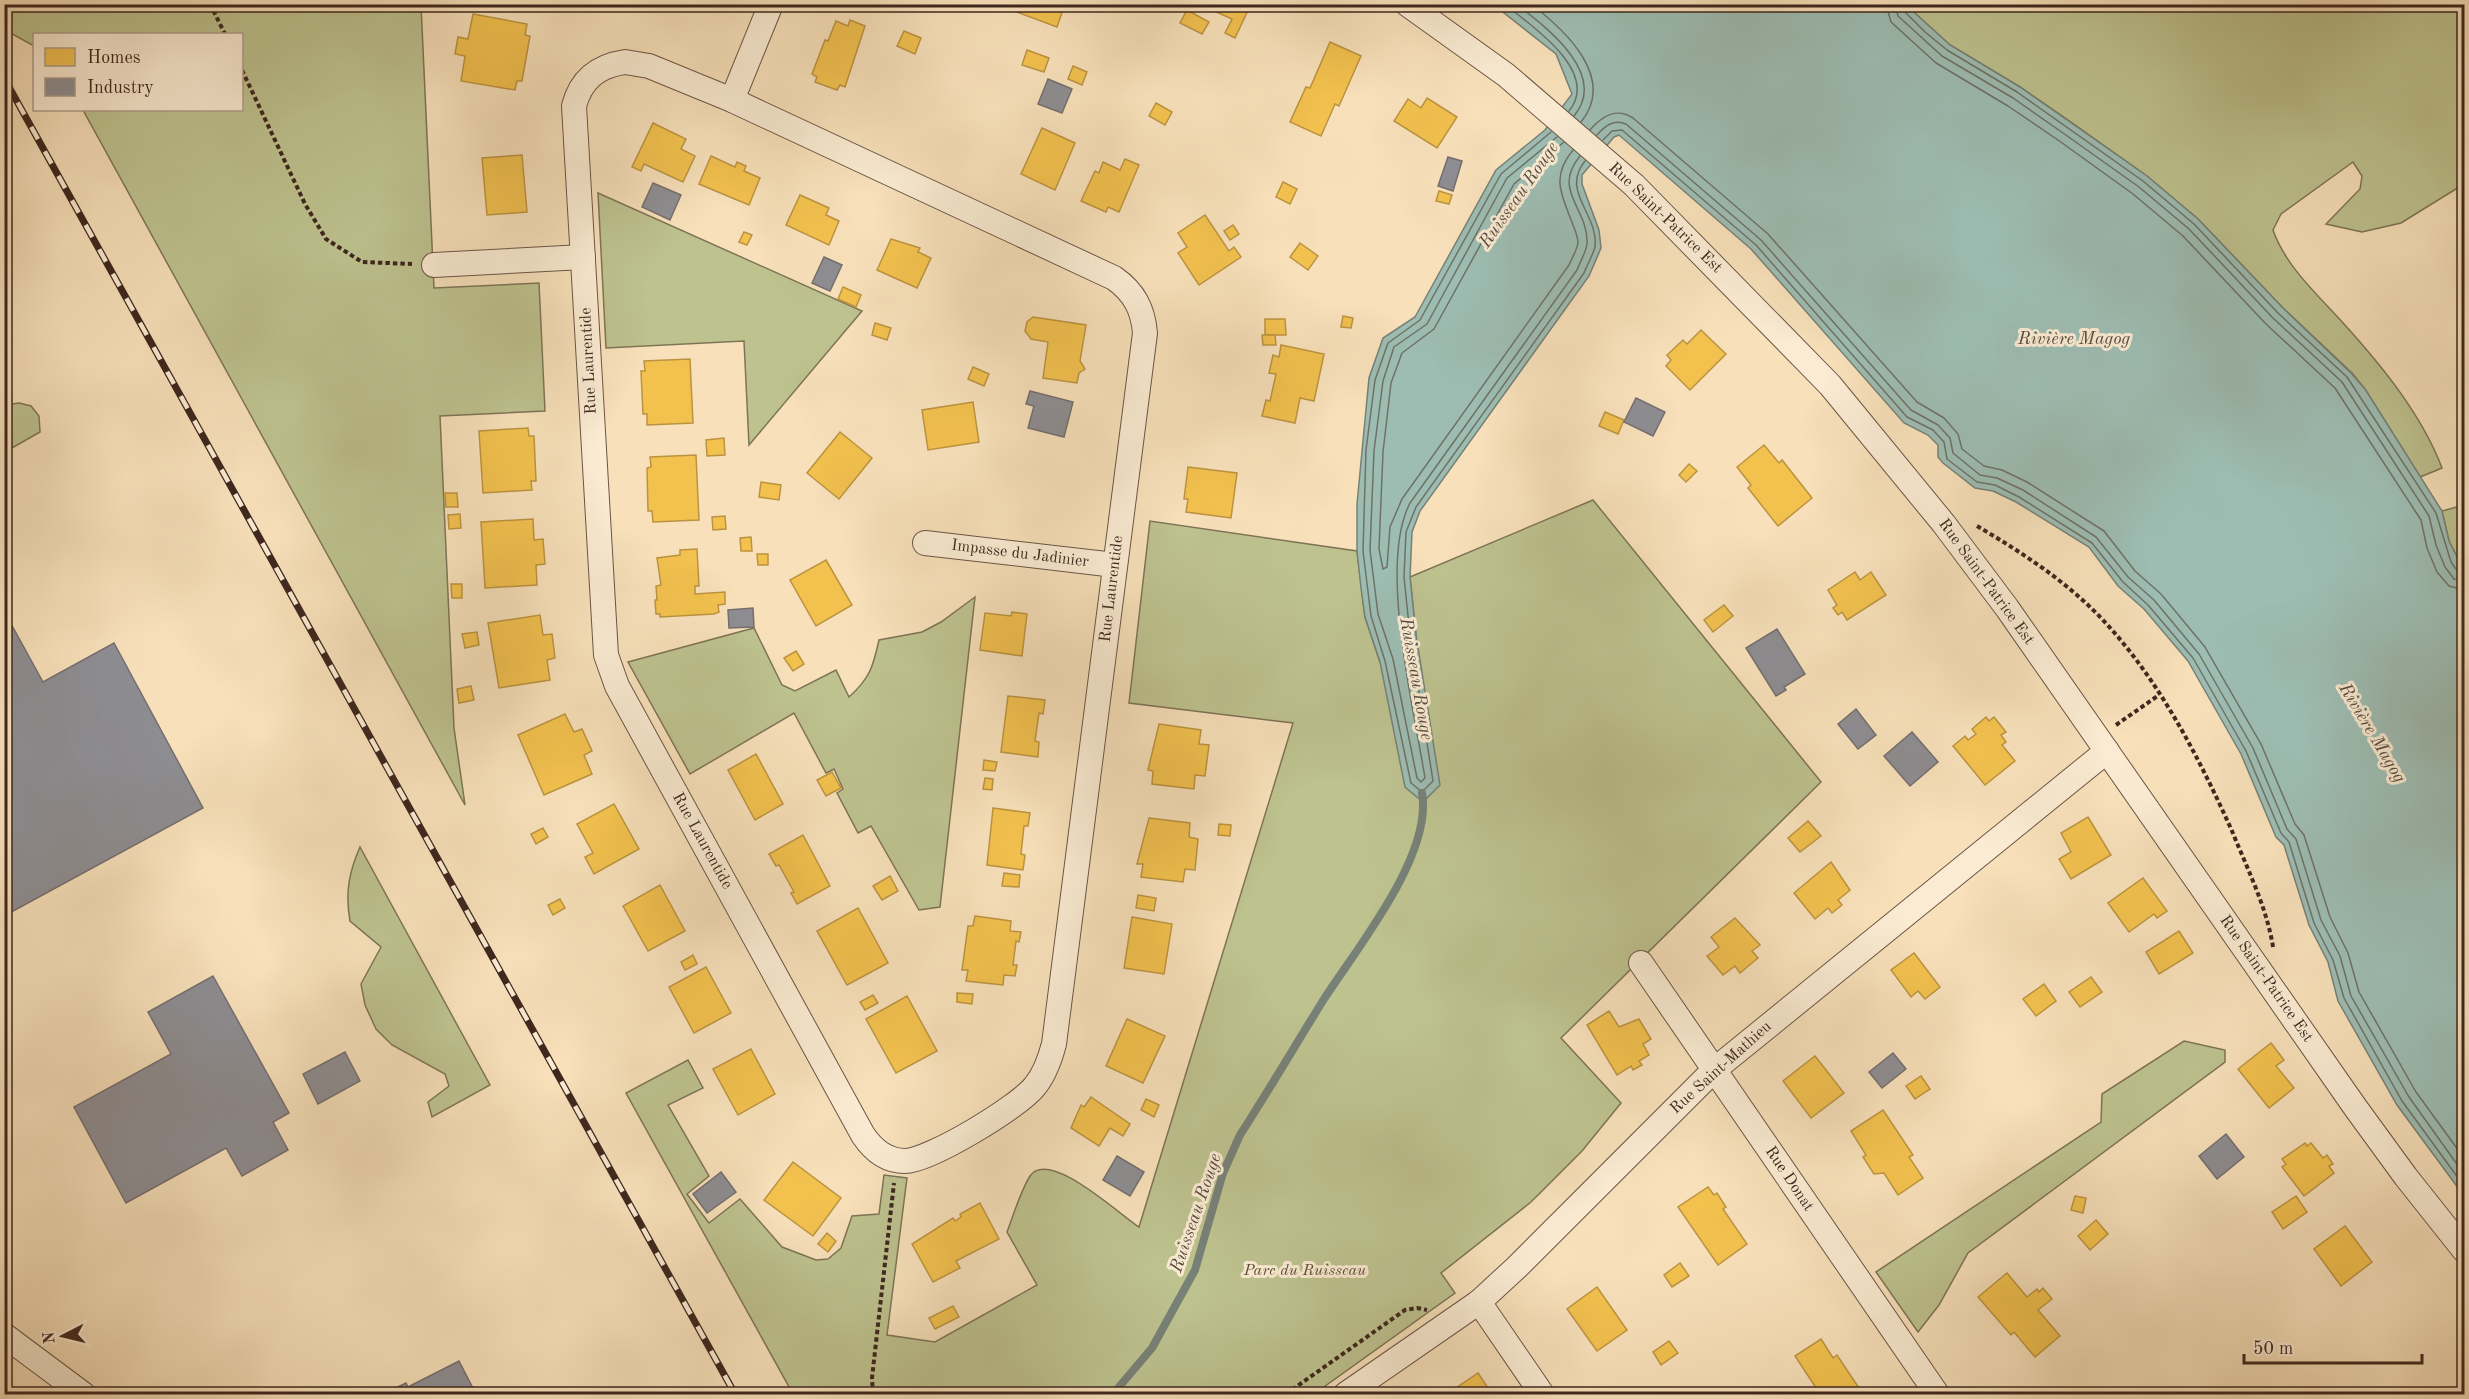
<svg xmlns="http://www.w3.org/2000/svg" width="2469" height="1399" viewBox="0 0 2469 1399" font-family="'Old Standard TT',serif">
  <rect width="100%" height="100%" fill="#f7e0ba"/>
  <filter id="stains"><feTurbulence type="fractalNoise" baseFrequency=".00333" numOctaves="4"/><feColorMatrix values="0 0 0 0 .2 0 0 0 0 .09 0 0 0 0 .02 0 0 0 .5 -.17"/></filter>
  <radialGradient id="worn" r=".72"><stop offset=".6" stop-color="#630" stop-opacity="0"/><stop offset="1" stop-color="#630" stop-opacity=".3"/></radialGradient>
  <g fill="#bdc28f" stroke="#7e7456" stroke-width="1.5">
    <polygon points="4,5 421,5 434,288 539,283 545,411 440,416 454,728 465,805 83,110 242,110 242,34 34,34 34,46 5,30"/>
    <path d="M1906,5H2464V184L2401,223L2362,232L2326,224L2360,189L2362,176L2353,162L2281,214L2273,230C2286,267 2318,295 2344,324C2382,366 2422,415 2442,468L2420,477L2365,389L2352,373L2283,308L2198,219L2147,176L2071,122L2020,87L1950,45Z"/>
    <polygon points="598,193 862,311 749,445 744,341 606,348"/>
    <polygon points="19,403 31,406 39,416 40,432 5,452 5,405"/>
    <path d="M1593,500L1821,782L1561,1038L1621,1103L1582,1151L1531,1202L1441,1273L1455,1293L1314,1394H793L626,1093L688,1060L703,1088L668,1105L709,1176L687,1194L709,1223L740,1199L782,1247L816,1260L828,1259L841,1248L852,1216L879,1214L884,1175L907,1178L887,1335L935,1342L1037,1285L1007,1232C1014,1214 1020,1192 1030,1176C1049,1148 1120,1215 1139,1227L1293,723L1129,703L1150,521L1357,551L1365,617L1380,662L1416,635L1410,577Z"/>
    <polygon points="2464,505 2464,571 2449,541 2442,511"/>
    <path d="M975,597L940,907L919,910L871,826L858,833L837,793L843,789L834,769L826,773L794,713L690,774L628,662L754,628L782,685L795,691L836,670L849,697C870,678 873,667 879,640L922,632L941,622Z"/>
    <path d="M360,847L490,1085L432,1117L428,1102L449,1086L445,1074L392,1045L376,1029L365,1005L361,984L381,947L350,921C345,893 349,872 360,847Z"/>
    <polygon points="2184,1041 2225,1050 2225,1062 1968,1253 1939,1305 1918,1332 1876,1272 2101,1122 2102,1094"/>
  </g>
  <polygon fill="#9dbdb3" stroke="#778177" stroke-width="1.5" points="1494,5 1906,5 1950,45 2020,87 2147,176 2198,219 2283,308 2351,373 2365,389 2442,511 2449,541 2464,571 2464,1196 2397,1105 2338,1001 2328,962 2309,925 2284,845 2276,837 2241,754 2188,661 2144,609 2118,586 2089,547 2016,502 1993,491 1975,488 1943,463 1938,457 1938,445 1928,435 1904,423 1751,249 1619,135 1614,137 1582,175 1582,184 1599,230 1601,248 1589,276 1420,511 1412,532 1410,577 1416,635 1440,785 1423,802 1405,787 1380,662 1365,617 1361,588 1357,551 1357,504 1369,378 1383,338 1415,317 1496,170 1545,130 1572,94 1556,54"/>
  <g fill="#f2c14e" stroke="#bc9340" stroke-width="1.5">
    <polygon points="1016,4 1065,4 1057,27 1014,11"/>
    <polygon points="1212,4 1251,4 1235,38 1225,33 1232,19 1210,9"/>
    <polygon points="1187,10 1209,22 1202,34 1180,23"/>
    <polygon points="473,14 527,24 525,35 530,36 522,81 517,81 515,90 461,81 465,56 455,54 458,37 468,39"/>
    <polygon points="850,20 865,26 845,87 840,85 837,90 815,82 817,77 812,74 825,40 828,41 836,21 848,26"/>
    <polygon points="904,31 921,38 915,54 897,46"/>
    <polygon points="1330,42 1361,56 1339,106 1335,104 1321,136 1290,122 1306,87 1310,88"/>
    <polygon points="1027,50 1049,58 1044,72 1022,65"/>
    <polygon points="1073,66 1087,72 1082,85 1068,79"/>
    <polygon points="1427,98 1457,117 1437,148 1394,121 1408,99 1421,108"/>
    <polygon points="1156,103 1172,112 1165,125 1149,116"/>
    <polygon points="653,123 686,139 681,149 695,156 683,182 644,164 641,171 632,167"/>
    <polygon points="1042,128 1075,143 1055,190 1021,174"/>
    <polygon points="522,155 527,212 487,215 482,158"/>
    <polygon points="711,156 735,167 737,162 746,166 744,171 760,178 749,205 699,184"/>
    <polygon points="1125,159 1139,165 1119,212 1108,207 1106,212 1081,201 1095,171 1099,173 1103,162 1120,170"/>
    <polygon points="1283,182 1297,189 1290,204 1276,197"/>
    <polygon points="1439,191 1452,195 1449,204 1436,201"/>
    <polygon points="800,195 829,208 826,215 839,221 829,245 786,225"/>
    <polygon points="1205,215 1229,251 1234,247 1241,257 1199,285 1178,253 1187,247 1178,233"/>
    <polygon points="1233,225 1239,234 1230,240 1224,231"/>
    <polygon points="744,232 752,235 747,245 739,242"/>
    <polygon points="891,239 920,248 918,252 931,258 917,288 877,270"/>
    <polygon points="1300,243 1318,256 1308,270 1290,257"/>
    <polygon points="843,287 861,295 856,307 838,299"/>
    <polygon points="1343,316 1353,318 1351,328 1341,327"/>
    <polygon points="1033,317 1086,325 1080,361 1085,369 1079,373 1077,383 1043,378 1048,342 1031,339 1025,331 1027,322"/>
    <polygon points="1265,319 1285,319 1286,335 1265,335"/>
    <polygon points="875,323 891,328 887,340 872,335"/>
    <polygon points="1701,330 1726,354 1690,390 1666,366 1671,360 1667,355 1683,340 1687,344"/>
    <polygon points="1262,335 1275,335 1276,345 1263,345"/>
    <polygon points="1281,345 1324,354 1314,401 1300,398 1295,423 1262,416 1266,400 1270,401 1276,374 1269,373 1273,355 1279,357"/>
    <polygon points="690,359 693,423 647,425 647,414 643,414 641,371 645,371 644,361"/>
    <polygon points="973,367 989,374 984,386 968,379"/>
    <polygon points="973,402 979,442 928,450 922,410"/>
    <polygon points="1605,412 1624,420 1618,434 1599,426"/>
    <polygon points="528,428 529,436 534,436 536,481 531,481 532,490 483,493 479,431"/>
    <polygon points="840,432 872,458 839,499 807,473"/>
    <polygon points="724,438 725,455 707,456 706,440"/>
    <polygon points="1764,445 1779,463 1782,460 1812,498 1778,526 1748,488 1751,485 1737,467"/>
    <polygon points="696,455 699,520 653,522 652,511 648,511 647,468 651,467 650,457"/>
    <polygon points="1689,464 1697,471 1686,482 1679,475"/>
    <polygon points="1188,467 1237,473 1231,518 1186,512 1188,499 1184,499"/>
    <polygon points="761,482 781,485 779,500 759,497"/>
    <polygon points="445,493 457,493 458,507 446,507"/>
    <polygon points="460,514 461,528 449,529 448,515"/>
    <polygon points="725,516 726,529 713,530 712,517"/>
    <polygon points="533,519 534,540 543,539 545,564 536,565 537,585 485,588 481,522"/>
    <polygon points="751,537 752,551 741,551 740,538"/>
    <polygon points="697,549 699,586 695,586 695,594 725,592 725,604 718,605 719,612 714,614 660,617 660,614 656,614 655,600 657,600 656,586 661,585 657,558 680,555 680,550"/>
    <polygon points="757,554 768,554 768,565 758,565"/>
    <polygon points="826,560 852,605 816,626 790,580"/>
    <polygon points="1855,572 1860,580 1871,572 1886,595 1847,620 1842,612 1838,615 1833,608 1837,605 1828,590"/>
    <polygon points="451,584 462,584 462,598 452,598"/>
    <polygon points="1724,605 1733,616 1713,632 1704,620"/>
    <polygon points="1012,612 1027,614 1022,656 980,650 985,613 1011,616"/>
    <polygon points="540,615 543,635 552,634 555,658 547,660 550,680 499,688 488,623"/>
    <polygon points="477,632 479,645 465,648 462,634"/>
    <polygon points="796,651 804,664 793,671 784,658"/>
    <polygon points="471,686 474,700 459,703 457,689"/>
    <polygon points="1008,696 1045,700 1043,714 1039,713 1035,741 1039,742 1038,757 1001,752"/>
    <polygon points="565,714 574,732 582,729 592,751 584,755 592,774 544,795 518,735"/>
    <polygon points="1986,717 1989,721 1994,717 2006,732 2001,735 2006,742 2002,745 2015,761 1985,785 1953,746 1965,736 1968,740 1976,734 1972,729"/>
    <polygon points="1159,724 1201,730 1199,744 1209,745 1205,776 1195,775 1194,789 1152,784 1153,771 1148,770"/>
    <polygon points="756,754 783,804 755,820 728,770"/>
    <polygon points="984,760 997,762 995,771 983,770"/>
    <polygon points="832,772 841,788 826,796 817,780"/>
    <polygon points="985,778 993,779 992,790 983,789"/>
    <polygon points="614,804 639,849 594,874 585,857 593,853 577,824"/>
    <polygon points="993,808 1030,813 1028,826 1024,826 1021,854 1025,855 1023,870 987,865"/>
    <polygon points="2088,817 2111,855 2071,879 2059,859 2071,852 2061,833"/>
    <polygon points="1149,818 1190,823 1189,837 1198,839 1195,870 1185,869 1183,882 1141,877 1143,864 1137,864"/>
    <polygon points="1808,821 1821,836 1800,852 1788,838"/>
    <polygon points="1219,824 1231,825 1230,836 1218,835"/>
    <polygon points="543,828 548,837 536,844 531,834"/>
    <polygon points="803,835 830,886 797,904 791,893 794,892 779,865 776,866 769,854"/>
    <polygon points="1831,862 1850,890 1838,900 1842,905 1832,913 1828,908 1815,919 1794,893"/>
    <polygon points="1004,873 1020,875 1019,887 1002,886"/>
    <polygon points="890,876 898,891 882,900 873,886"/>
    <polygon points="2143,878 2167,911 2157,918 2154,914 2129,932 2108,903"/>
    <polygon points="660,885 685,931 648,951 623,906"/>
    <polygon points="1138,895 1156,898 1154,911 1136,908"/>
    <polygon points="560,899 565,908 553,915 548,905"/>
    <polygon points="858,908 888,963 847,985 817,931"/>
    <polygon points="975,916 1011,921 1010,931 1021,932 1019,942 1016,941 1013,965 1017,965 1015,976 1004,975 1003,985 966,981 968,970 962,970 968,926 973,926"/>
    <polygon points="1132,917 1172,924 1164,974 1124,968"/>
    <polygon points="1735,918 1760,945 1752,951 1758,958 1740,973 1735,966 1723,975 1707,956 1719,947 1711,937"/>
    <polygon points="2179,931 2193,953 2159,974 2146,952"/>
    <polygon points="1914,953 1940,987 1925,999 1918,991 1911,997 1891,970"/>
    <polygon points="693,955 697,964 685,970 681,962"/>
    <polygon points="706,967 731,1013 694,1033 669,987"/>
    <polygon points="2091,977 2102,992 2080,1007 2069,992"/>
    <polygon points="2044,984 2056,1001 2036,1016 2023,999"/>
    <polygon points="957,993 973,994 972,1004 957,1002"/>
    <polygon points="873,995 878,1003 865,1010 860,1002"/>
    <polygon points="907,996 937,1051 896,1073 866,1019"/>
    <polygon points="1609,1011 1619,1027 1639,1019 1651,1039 1643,1044 1649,1055 1639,1061 1642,1065 1633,1070 1631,1066 1617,1075 1587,1025"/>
    <polygon points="1127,1019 1165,1036 1143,1083 1106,1066"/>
    <polygon points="2271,1043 2284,1060 2276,1066 2294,1088 2269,1108 2238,1069"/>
    <polygon points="751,1049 775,1094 738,1115 713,1069"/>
    <polygon points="1815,1056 1844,1093 1811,1118 1783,1081"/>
    <polygon points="1921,1076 1930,1089 1915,1099 1906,1086"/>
    <polygon points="1091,1097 1130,1124 1123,1136 1110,1128 1099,1146 1071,1128 1081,1105 1084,1107"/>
    <polygon points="1146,1099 1159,1105 1154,1117 1141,1110"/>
    <polygon points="1883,1110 1913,1155 1909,1157 1923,1178 1898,1195 1884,1173 1874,1174 1863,1157 1866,1155 1851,1131"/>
    <polygon points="2305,1143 2307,1146 2311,1143 2323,1158 2327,1155 2333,1164 2329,1166 2334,1173 2304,1196 2282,1167 2286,1164 2282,1159"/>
    <polygon points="793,1162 841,1198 813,1236 764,1200"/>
    <polygon points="1708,1187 1714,1195 1717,1193 1726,1207 1723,1209 1747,1244 1718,1265 1678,1207"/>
    <polygon points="2075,1196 2086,1198 2083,1213 2071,1210"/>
    <polygon points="2296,1196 2307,1212 2283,1229 2272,1212"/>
    <polygon points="980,1203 999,1239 956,1261 960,1268 933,1282 912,1244 953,1218 955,1221 961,1217 960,1214"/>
    <polygon points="2096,1220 2108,1234 2090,1250 2078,1236"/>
    <polygon points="2345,1226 2372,1262 2341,1286 2314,1249"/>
    <polygon points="827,1233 836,1241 828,1252 818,1244"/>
    <polygon points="1680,1263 1689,1276 1672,1287 1664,1275"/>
    <polygon points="2007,1273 2027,1297 2037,1289 2039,1292 2043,1288 2052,1299 2038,1310 2060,1336 2035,1357 2014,1332 2011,1335 1978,1297"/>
    <polygon points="1597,1287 1627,1330 1597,1351 1567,1309"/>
    <polygon points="953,1306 959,1317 935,1329 929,1318"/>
    <polygon points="1821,1339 1833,1358 1837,1355 1863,1394 1820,1394 1795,1356"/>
    <polygon points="1669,1341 1678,1353 1661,1365 1653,1352"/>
    <polygon points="1478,1373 1492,1394 1447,1394"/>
  </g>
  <g fill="#8d8d92" stroke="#756e6f" stroke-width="1.5">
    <polygon points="1048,79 1072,89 1062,113 1038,104"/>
    <polygon points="1448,157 1462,161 1453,191 1438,186"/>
    <polygon points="653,183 681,195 670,220 642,207"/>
    <polygon points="824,257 842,265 830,291 812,283"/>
    <polygon points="1030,391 1073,402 1064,437 1028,428 1034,406 1026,404"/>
    <polygon points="1636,398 1665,412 1653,436 1624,422"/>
    <polygon points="753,608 754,627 729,628 728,610"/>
    <polygon points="4,611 43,682 114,643 203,808 4,916"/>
    <polygon points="1777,629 1805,674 1784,687 1786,690 1776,696 1746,648"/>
    <polygon points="1856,709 1876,735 1858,749 1838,724"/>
    <polygon points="1912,732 1938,762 1910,786 1884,756"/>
    <polygon points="213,976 289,1113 273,1122 288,1150 242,1176 226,1148 126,1203 74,1107 171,1054 148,1012"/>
    <polygon points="345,1052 360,1081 318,1104 303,1074"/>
    <polygon points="1893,1053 1906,1069 1882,1088 1869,1072"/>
    <polygon points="2226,1134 2244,1157 2217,1179 2199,1156"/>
    <polygon points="1117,1156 1144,1172 1130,1196 1103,1180"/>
    <polygon points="721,1172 736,1192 707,1213 693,1194"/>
    <polygon points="459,1361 476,1394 383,1394 406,1383 408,1387"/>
  </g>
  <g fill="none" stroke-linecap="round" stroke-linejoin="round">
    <g stroke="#6e7268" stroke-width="1.5">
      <path d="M1504,4C1531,25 1601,72 1569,111"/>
      <path d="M1516,4C1546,27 1609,74 1574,116"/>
      <path d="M1531,4C1565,30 1617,78 1581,122"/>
      <polyline points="1886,4 1891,22 1936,63 2008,106 2058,140 2133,194 2183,236 2266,324 2335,388 2421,520 2427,548 2437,572 2449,586 2464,590"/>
      <polyline points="1895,4 1898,16 1942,56 2013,98 2063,133 2139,187 2189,229 2273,318 2342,382 2429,516 2436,545 2445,567 2454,579 2464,581"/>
      <polyline points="1902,4 1904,11 1925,32 1947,50 2017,92 2143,181 2194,224 2278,313 2347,377 2436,513 2451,562 2458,572 2464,574"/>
      <path d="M1590,130C1602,116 1616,107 1633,118L1768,234L1917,402L1944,418L1958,434L1962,449L1984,466L2002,470L2027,482L2104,531L2135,571L2161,594L2205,647L2261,744L2295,824L2304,835L2330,917L2348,953L2359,992L2416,1092L2464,1158"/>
      <path d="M1551,132L1501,174L1420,320L1388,343L1375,380L1366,450L1363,551L1371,616L1385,661L1411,783L1422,792L1433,781L1410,635L1404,577L1406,532L1416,507L1584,273C1587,265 1593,255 1595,247C1599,214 1560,192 1585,161"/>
      <path d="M1597,135C1605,126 1613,119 1626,124L1761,240L1911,410L1938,425L1950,438L1953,453L1980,475L1997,478L2023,490L2096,537L2128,577L2154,600L2199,654L2253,748L2287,829L2296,839L2321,920L2340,956L2351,996L2409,1097L2464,1174"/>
      <path d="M1557,137L1507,178L1427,324L1394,347L1383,381L1374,451L1370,550L1378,614L1393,659L1417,778L1421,782L1425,778C1414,709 1378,564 1410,503L1577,270C1580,262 1586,252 1587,244C1589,208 1551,191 1580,156"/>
      <polyline points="1603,140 1612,131 1622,130 1756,245 1907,417 1933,430 1944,442 1947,459 1977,482 1995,485 2019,497 2092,543 2123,582 2148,605 2193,658 2246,751 2281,833 2289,842 2314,923 2333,960 2344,998 2402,1101 2464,1186"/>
      <path d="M1564,142L1514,184L1434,329L1402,353L1391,383L1383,452L1379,549L1383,569L1387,567L1390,527L1402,499L1569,265C1572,258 1577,250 1578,243C1578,237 1575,230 1573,225C1562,195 1550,178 1573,150"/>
    </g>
    <path stroke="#778177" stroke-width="8" d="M1113,1394L1152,1348L1195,1270L1223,1173L1240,1135C1269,1090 1296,1044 1324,999C1357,948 1433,855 1422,793"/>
    <defs>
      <g id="minor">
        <polyline points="1407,4 1506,75 1634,185 1830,385 1944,524 2007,608 2355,1107 2406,1177 2464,1250"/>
        <path d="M625,62L649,66L732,100L1114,278C1134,292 1143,309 1145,333L1054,1044C1050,1059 1045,1074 1035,1086C1019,1107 929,1161 905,1161C886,1161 873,1150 863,1135L617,686L606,655L574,106C581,79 598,66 625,62Z"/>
        <polyline points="732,100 771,4"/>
        <polyline points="434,265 583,257"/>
        <polyline points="925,543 1115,565"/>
        <polyline points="1641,963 1937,1394"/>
        <polyline points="1479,1302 1542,1394"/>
        <polyline points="4,1335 83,1394"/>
        <polyline points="1346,1394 1479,1302 1517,1267 1714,1070 2107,751"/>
      </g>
    </defs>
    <use href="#minor" stroke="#6c5545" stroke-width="26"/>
    <g stroke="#3e271e" stroke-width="4" stroke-dasharray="4.5 3" stroke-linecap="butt">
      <polyline points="210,4 225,34"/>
      <polyline points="242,70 305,204 326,239 362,262 412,264"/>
      <path d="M1977,526C2016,549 2055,574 2088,605C2152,666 2196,751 2232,831C2247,868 2267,908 2273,947"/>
      <polyline points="2116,725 2159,695"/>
      <polyline points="873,1394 872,1378 894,1183"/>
      <polyline points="1286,1394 1405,1310 1417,1308 1427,1310"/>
    </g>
    <use href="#minor" stroke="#faebd2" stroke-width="24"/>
    <defs>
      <polyline id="rail" points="4,78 735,1394"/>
    </defs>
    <use href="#rail" stroke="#3e271e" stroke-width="7"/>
    <use href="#rail" stroke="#faebd2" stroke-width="4.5" stroke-dasharray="14" stroke-linecap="butt"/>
  </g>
  <g text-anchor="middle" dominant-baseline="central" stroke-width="6" stroke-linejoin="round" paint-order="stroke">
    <g font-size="16" fill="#3e271e" stroke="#faebd2">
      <text transform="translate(1665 218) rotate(44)">Rue Saint-Patrice Est</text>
      <text transform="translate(589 361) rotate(-93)">Rue Laurentide</text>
      <text transform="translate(1020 554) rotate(7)">Impasse du Jadinier</text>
      <text transform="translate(1986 582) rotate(54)">Rue Saint-Patrice Est</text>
      <text transform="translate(1112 589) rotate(-83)">Rue Laurentide</text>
      <text transform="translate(702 841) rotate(61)">Rue Laurentide</text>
      <text transform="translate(2266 979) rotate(55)">Rue Saint-Patrice Est</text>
      <text transform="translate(1721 1068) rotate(-42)">Rue Saint-Mathieu</text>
      <text transform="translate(1789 1179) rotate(56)">Rue Donat</text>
    </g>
    <g font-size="16" font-style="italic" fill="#5e4e3a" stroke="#faebd2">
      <text x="1305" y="1271">Parc du Ruisseau</text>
    </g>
    <g font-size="18" font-style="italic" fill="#564c43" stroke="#faebd2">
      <text transform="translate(1519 195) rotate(-55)">Ruisseau Rouge</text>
      <text x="2074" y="339">Rivière Magog</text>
      <text transform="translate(1416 679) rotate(80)">Ruisseau Rouge</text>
      <text transform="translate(2372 733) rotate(59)">Rivière Magog</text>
      <text transform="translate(1196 1213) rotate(-71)">Ruisseau Rouge</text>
    </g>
  </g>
  <rect width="2469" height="1399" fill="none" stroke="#f7e0ba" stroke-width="24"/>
  <rect x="6" y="6" width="2457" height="1387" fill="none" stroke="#3e271e" stroke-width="3"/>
  <rect x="12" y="12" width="2445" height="1375" fill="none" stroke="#3e271e" stroke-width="1.5"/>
  <rect x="33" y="33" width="210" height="78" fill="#faebd2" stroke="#af9d8a" stroke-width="1.5"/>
  <rect x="45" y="48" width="30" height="18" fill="#f2c14e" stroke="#af9d8a" stroke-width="1.5"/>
  <text x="87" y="63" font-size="18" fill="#3e271e">Homes</text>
  <rect x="45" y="78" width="30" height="18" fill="#8d8d92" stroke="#af9d8a" stroke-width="1.5"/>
  <text x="87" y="93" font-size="18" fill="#3e271e">Industry</text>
  <g transform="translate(63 1336) rotate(263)" stroke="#faebd2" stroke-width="4.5" paint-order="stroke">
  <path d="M0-4.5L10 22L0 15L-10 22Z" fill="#3e271e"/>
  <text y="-9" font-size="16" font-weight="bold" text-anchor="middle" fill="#3e271e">N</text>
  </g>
  <path d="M2244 1354v9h178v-9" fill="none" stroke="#3e271e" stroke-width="3"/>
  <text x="2253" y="1354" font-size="18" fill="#3e271e" stroke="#faebd2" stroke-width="4.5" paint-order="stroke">50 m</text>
  <rect width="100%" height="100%" filter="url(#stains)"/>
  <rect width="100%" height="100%" fill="url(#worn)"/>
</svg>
